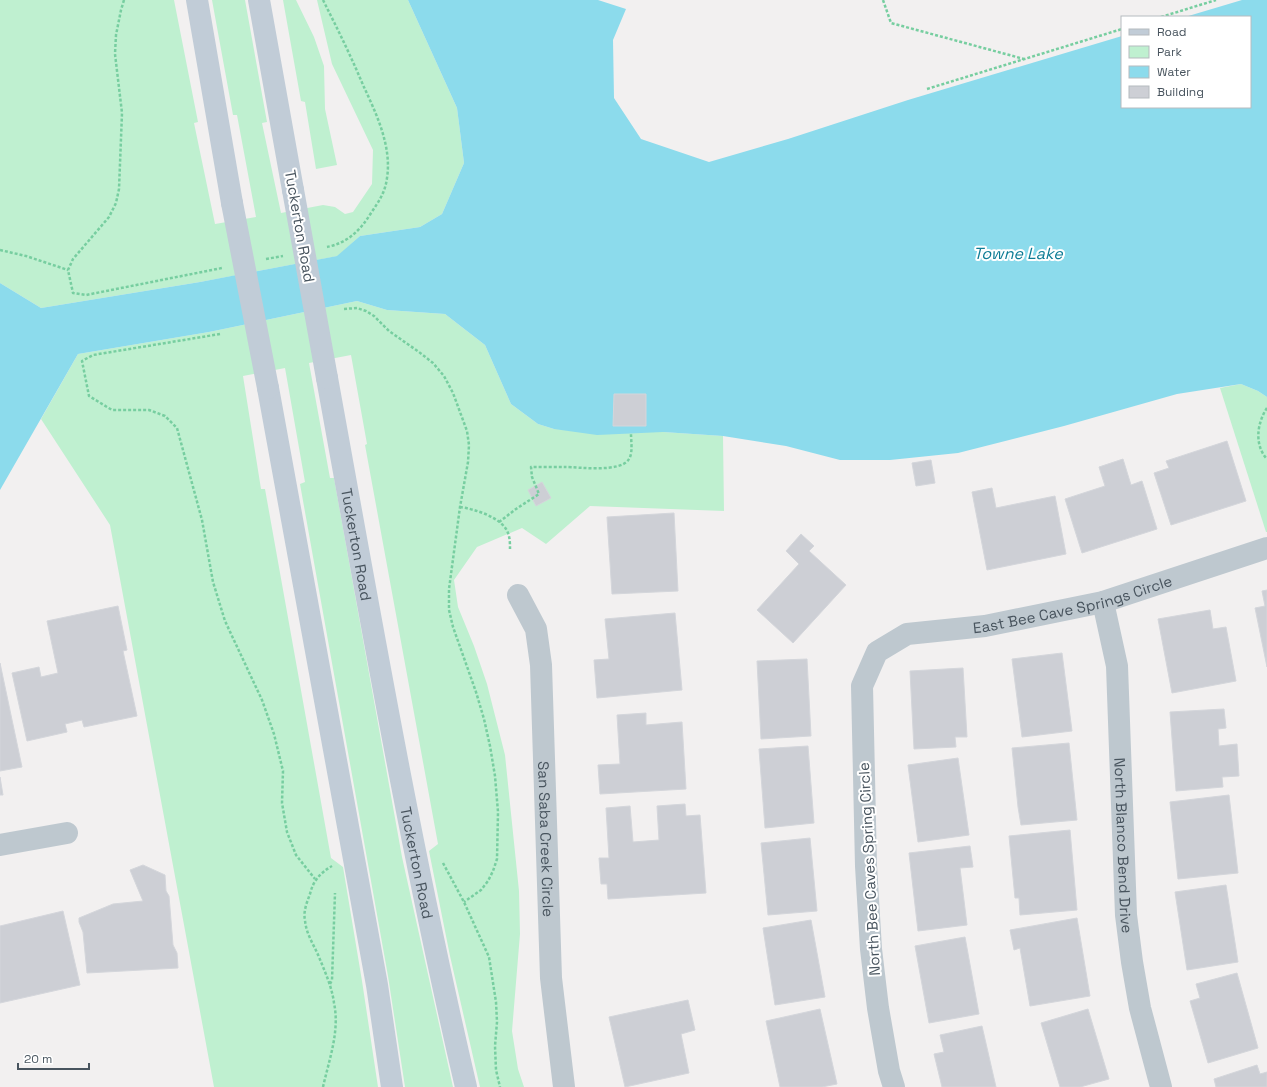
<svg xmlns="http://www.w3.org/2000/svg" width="1267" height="1087" viewBox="0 0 1267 1087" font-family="'Space Grotesk',sans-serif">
  <rect width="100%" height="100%" fill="#f2f0f0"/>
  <g fill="#bff0d0">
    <polygon points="0,0 174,0 198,122 194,123 215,224 256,217 237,115 233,115 212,0 245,0 267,122 262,123 281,213 323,205 335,207 345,214 353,212 372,184 373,150 332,64 317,0 408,0 457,108 464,163 442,214 420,227 360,236 338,256 200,282 41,308 0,283"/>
    <polygon points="283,0 296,0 314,37 324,66 325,109 337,165 316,169 305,102 301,101"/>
    <polygon points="357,301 387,310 445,314 485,345 511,404 538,424 554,429 663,432 723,436 724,511 590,506 546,544 522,528 477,547 454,580 458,607 474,646 487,684 505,755 519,891 520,934 512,1031 518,1069 524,1087 480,1087 450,956 429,851 438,844 365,445 367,444 351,355 309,363 330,478 334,478 402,857 453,1087 405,1087 388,976 300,484 305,482 285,368 243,376 261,489 265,489 331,858 343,867 362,981 378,1087 214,1087 110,525 41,419 78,354 209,332"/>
    <polygon points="1241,384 1258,391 1267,397 1267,532 1266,532 1220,388"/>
  </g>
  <polygon fill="#8cdbec" points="408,0 598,0 626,9 613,40 614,98 641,139 709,162 788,139 908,100 1122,36 1122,107 1250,107 1250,17 1185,17 1242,0 1267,0 1267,397 1258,391 1241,384 1177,394 1064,426 958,453 890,460 840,460 786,446 723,436 663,432 597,435 554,429 538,424 511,404 485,345 445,314 387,310 357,301 209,332 78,354 0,490 0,283 41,308 200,282 337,256 360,236 420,227 442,214 464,163 457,108"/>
  <g fill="#cdcfd5" stroke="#d4d6db">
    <polygon points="614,394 646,394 646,426 613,426"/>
    <polygon points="1227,441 1246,501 1171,525 1154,473 1169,468 1166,461"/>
    <polygon points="1123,459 1131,485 1142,481 1157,529 1082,553 1065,499 1105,486 1099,467"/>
    <polygon points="931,460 935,483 916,486 912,463"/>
    <polygon points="542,482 551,498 536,506 528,490"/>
    <polygon points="992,488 996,508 1055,496 1066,554 987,570 972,492"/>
    <polygon points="674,513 678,591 612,594 607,517"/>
    <polygon points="801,534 814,546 809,551 846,585 793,643 757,610 799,564 786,551"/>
    <polygon points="1267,590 1267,667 1255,608 1265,606 1262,591"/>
    <polygon points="118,606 127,650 123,651 137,716 84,727 82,720 65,724 67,732 27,741 12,673 39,667 41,677 58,673 47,621"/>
    <polygon points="1210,610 1213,629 1226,627 1236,681 1172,693 1158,619"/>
    <polygon points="675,613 682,690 597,698 594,660 609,659 605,619"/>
    <polygon points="1062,653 1072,731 1022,737 1012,659"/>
    <polygon points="807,659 811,736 761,739 757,661"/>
    <polygon points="0,663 22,767 0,771"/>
    <polygon points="963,668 967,737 955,737 956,747 914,749 910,671"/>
    <polygon points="1224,709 1226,728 1218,729 1219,746 1237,744 1239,776 1222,777 1223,787 1176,791 1170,712"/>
    <polygon points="646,713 646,725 682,722 686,789 600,794 598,765 620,764 617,715"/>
    <polygon points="1069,743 1077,820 1021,825 1018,807 1012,748"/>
    <polygon points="808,746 814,823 765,828 759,749"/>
    <polygon points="958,758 969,835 918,842 908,765"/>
    <polygon points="0,777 3,795 0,795"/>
    <polygon points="1229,795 1238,873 1178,879 1170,802"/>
    <polygon points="685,804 686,816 700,815 706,893 608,899 607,884 601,884 599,858 609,858 606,808 630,806 633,842 659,840 657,806"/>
    <polygon points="1070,830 1077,910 1020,915 1019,898 1015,898 1009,836"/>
    <polygon points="810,838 817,911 768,915 761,843"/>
    <polygon points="970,846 973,867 960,868 967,925 918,931 909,853"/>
    <polygon points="143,865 165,875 166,891 169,896 173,945 177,953 178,968 87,973 83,932 79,922 79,918 113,904 143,901 130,870"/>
    <polygon points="1226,885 1238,962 1187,970 1175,892"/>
    <polygon points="63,911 80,985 0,1003 0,926"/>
    <polygon points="1077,918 1090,996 1030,1006 1020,948 1014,950 1010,930"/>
    <polygon points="811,920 825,997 775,1005 763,928"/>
    <polygon points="965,937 979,1014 929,1023 915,946"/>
    <polygon points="1237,973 1258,1048 1208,1063 1190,1001 1200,998 1196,984"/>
    <polygon points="688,1000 695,1030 681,1034 689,1073 625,1087 609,1017"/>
    <polygon points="820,1009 837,1084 822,1087 780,1087 766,1021"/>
    <polygon points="1088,1009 1109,1079 1080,1087 1060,1087 1041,1023"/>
    <polygon points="982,1026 996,1087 942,1087 934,1054 944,1052 940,1035"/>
    <polygon points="1257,1065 1260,1074 1267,1072 1267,1087 1216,1087 1214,1079"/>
  </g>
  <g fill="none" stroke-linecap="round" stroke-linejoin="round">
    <g stroke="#77cea0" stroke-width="2.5" stroke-dasharray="3 2" stroke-linecap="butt">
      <polyline points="124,0 121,10 116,35 115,54 122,113 119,189 116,203 109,217 73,259 68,270 73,293 86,295 222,268"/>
      <path d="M323,0C337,28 351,56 363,85C376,113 392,146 387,178C385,193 379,201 371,213C360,231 347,243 327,247"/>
      <polyline points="883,0 891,23 1024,59"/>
      <polyline points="1161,17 1216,0"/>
      <polyline points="927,89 1122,29"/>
      <polyline points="0,250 26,256 68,270"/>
      <polyline points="266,259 283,256"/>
      <polyline points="344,309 357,308 366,311 374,316 389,331 419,352 433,363 444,376 453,393 467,431 469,445 468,462 460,507 449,589 449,610 453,627 476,692 484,719 490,746 495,776 498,812 497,859 493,871 488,881 481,890 464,902"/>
      <polyline points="220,334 93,355 82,361 89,396 112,410 149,410 165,416 177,428 202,520 213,582 225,621 262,700 274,734 283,771 282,803 287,832 296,855 315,879"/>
      <path d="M1267,408C1257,423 1254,445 1267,459"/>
      <path d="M460,507C475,509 503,518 508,533C510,538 510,544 510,549"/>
      <path d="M499,522L516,509L539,494L532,477L531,467C542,467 554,467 565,467C579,467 621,473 629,459C633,453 631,441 631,434"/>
      <polyline points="443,863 464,902 489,957 496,1002 497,1022 495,1046 496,1070 500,1087"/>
      <polyline points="330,984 332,980 335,893"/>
      <path d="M323,1087C329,1060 340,1031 334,1003C332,987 325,972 319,957C314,945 306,934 305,920C303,912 307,902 310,894C313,881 320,873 332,866"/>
    </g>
    <g stroke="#bec8cf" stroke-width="22">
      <path id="s1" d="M518,595L536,629L541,665L551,978L564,1087"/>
      <path id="s2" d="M1103,602L1117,666L1126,915L1132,962L1140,1008L1161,1087"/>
      <polyline points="0,845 67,833"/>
      <path id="s3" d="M894,1087L889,1071L878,1008L871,949L866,866L862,686L877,652L907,634L985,626L1103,602L1267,548"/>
    </g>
    <g stroke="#c1ccd7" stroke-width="22">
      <polyline points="197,0 232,203"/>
      <polyline points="259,0 293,190"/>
      <path id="s4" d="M327,378C370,615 411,852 466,1087"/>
      <polyline points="268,388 377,985 392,1087"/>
    </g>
    <g stroke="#c1ccd7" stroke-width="22">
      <polyline points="293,190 327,378"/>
      <polyline points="232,203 268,388"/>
    </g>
  </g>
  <g text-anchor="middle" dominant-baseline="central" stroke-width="4" stroke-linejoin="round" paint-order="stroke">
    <g font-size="15" fill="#48545e" stroke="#fff">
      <text transform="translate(300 226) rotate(80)">Tuckerton Road</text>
      <text stroke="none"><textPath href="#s4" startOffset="169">Tuckerton Road</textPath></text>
      <text stroke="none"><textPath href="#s3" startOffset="644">East Bee Cave Springs Circle</textPath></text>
      <text stroke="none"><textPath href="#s1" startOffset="249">San Saba Creek Circle</textPath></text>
      <text stroke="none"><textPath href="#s2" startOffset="245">North Blanco Bend Drive</textPath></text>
      <text stroke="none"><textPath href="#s4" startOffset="493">Tuckerton Road</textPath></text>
      <text transform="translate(869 869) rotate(-93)">North Bee Caves Spring Circle</text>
    </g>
    <g font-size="16" font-style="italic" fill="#0d7c95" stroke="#fff">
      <text x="1018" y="253">Towne Lake</text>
    </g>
  </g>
  <rect x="1121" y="16" width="130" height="92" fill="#ffffff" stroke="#b6bbbf"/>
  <rect x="1129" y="29" width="20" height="6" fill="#c1ccd7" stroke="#b6bbbf"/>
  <text x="1157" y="36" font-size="12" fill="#48545e">Road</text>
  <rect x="1129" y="46" width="20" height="12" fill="#bff0d0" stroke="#b6bbbf"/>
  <text x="1157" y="56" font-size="12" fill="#48545e">Park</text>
  <rect x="1129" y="66" width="20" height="12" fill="#8cdbec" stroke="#b6bbbf"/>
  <text x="1157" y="76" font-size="12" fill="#48545e">Water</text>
  <rect x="1129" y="86" width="20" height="12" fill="#cdcfd5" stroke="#b6bbbf"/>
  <text x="1157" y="96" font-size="12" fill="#48545e">Building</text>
  <path d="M18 1063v6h71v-6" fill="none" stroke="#48545e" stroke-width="2"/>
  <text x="24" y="1063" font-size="12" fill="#48545e" stroke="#ffffff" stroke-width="3" paint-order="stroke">20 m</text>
</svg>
